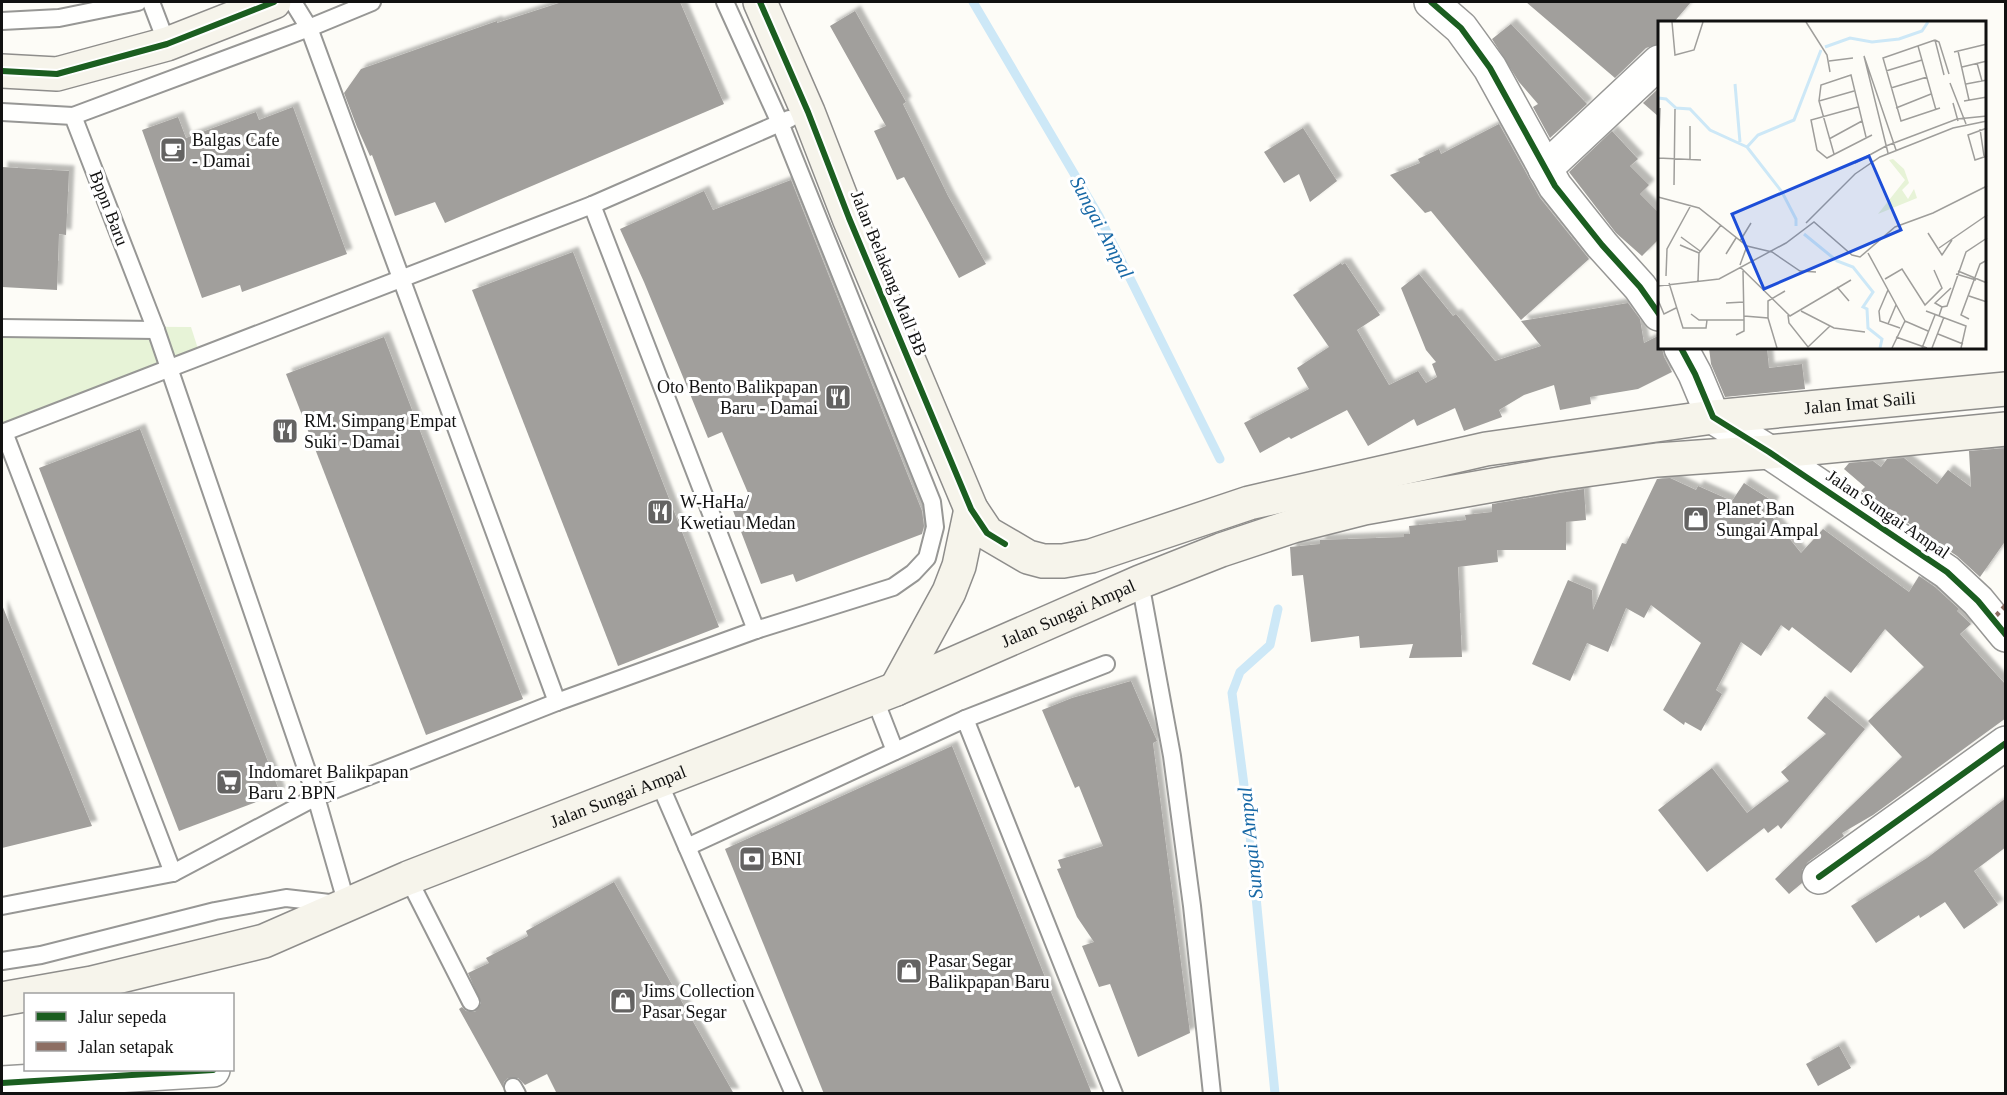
<svg xmlns="http://www.w3.org/2000/svg" width="2007" height="1095" viewBox="0 0 2007 1095" font-family="'Times New Roman',serif">
  <defs>
    <filter id="shadow"><feDropShadow dx="5.5" dy="-5.5" stdDeviation="1.5" flood-color="#0004"/></filter>
  </defs>
  <rect width="100%" height="100%" fill="#fdfcf7"/>
  <polygon fill="#e7f3d7" points="2,326 191,327 199,352 2,429"/>
  <g fill="none" stroke-linecap="round" stroke-linejoin="round">
    <g stroke="#cde8f7" stroke-width="9">
      <polyline points="973,2 1099,216 1220,459"/>
      <polyline points="1275,1094 1249,824 1232,693 1240,672 1270,645 1278,609"/>
    </g>
  </g>
  <g fill="#a19f9c" filter="url(#shadow)">
    <polygon points="562,2 680,2 724,104 445,223 435,202 395,216 372,155 370,156 357,127 344,93 361,69 497,21 497,23"/>
    <polygon points="1526,2 1691,2 1674,22 1659,22 1659,44 1646,48 1615,78"/>
    <polygon points="855,11 906,102 903,104 948,196 986,264 959,278 904,177 897,180 874,131 886,126 830,26"/>
    <polygon points="1511,24 1587,104 1550,138 1533,107 1538,104 1519,82 1492,39"/>
    <polygon points="1659,88 1659,117 1643,103"/>
    <polygon points="293,107 347,254 242,292 240,285 202,298 142,130 178,117 186,138 256,112 259,120"/>
    <polygon points="1499,124 1540,198 1589,259 1521,320 1431,211 1425,213 1390,175 1420,163 1418,159 1439,149 1441,154"/>
    <polygon points="1303,128 1337,181 1310,202 1299,174 1284,183 1264,152"/>
    <polygon points="1612,131 1638,159 1630,166 1649,185 1640,194 1659,213 1659,239 1642,256 1616,233 1569,172"/>
    <polygon points="2,167 69,171 66,235 59,234 57,290 2,287"/>
    <polygon points="791,180 922,511 924,526 922,534 796,582 793,574 761,584 732,508 751,500 722,432 708,438 644,282 620,229 704,191 713,210"/>
    <polygon points="573,252 719,627 618,666 472,290"/>
    <polygon points="1341,263 1342,265 1345,263 1380,315 1357,330 1389,385 1418,371 1426,383 1437,377 1432,364 1436,362 1426,350 1401,288 1419,274 1453,316 1456,314 1495,361 1541,346 1521,321 1628,303 1640,319 1644,343 1658,336 1659,348 1662,348 1664,357 1672,372 1638,389 1590,397 1591,404 1560,410 1554,385 1524,395 1499,410 1502,417 1464,431 1455,408 1417,426 1414,419 1368,446 1347,410 1291,439 1289,437 1260,453 1244,423 1309,389 1297,368 1329,347 1293,295"/>
    <polygon points="384,337 523,699 426,735 286,374"/>
    <polygon points="1709,348 1767,348 1769,368 1802,364 1805,389 1725,397 1711,364"/>
    <polygon points="140,429 280,793 179,831 39,468"/>
    <polygon points="2006,448 2006,540 1980,577 1957,556 1861,491 1865,487 1844,469 1849,463 1873,461 1881,467 1887,459 1904,458 1937,484 1948,470 1971,487 1969,451"/>
    <polygon points="1670,478 1696,490 1698,486 1732,501 1744,483 1774,502 1768,512 1801,553 1823,529 1909,592 1919,576 1935,587 1959,609 1957,611 1971,624 1960,634 2006,685 2006,718 1873,815 1842,833 1844,836 1808,862 1802,870 1802,883 1789,894 1775,879 1902,757 1868,721 1924,667 1885,629 1851,673 1792,627 1789,631 1781,625 1761,656 1741,642 1716,690 1722,694 1701,731 1685,722 1684,725 1663,710 1701,643 1651,605 1644,618 1626,608 1608,652 1587,643 1570,681 1532,664 1568,580 1592,590 1593,610 1622,543 1626,544 1657,479"/>
    <polygon points="1584,489 1586,520 1566,522 1566,550 1497,550 1498,562 1458,567 1462,657 1409,658 1413,644 1360,648 1359,636 1311,642 1303,575 1292,576 1290,547 1320,544 1320,540 1404,537 1404,534 1410,534 1409,526 1466,520 1465,515 1492,512 1492,504"/>
    <polygon points="2,605 92,826 2,848"/>
    <polygon points="1131,681 1157,741 1153,743 1190,1033 1138,1057 1110,984 1099,987 1082,946 1094,942 1077,917 1057,869 1061,868 1058,860 1103,846 1079,786 1075,788 1042,710 1072,698"/>
    <polygon points="1825,696 1865,729 1781,829 1778,825 1768,833 1764,828 1707,872 1658,810 1712,768 1747,813 1789,781 1781,772 1826,734 1807,718"/>
    <polygon points="952,746 1092,1094 824,1094 725,849"/>
    <polygon points="2006,798 2006,847 1974,871 1998,905 1964,929 1945,902 1920,918 1919,915 1876,943 1851,906 1927,858"/>
    <polygon points="614,882 734,1094 557,1094 547,1074 525,1085 518,1078 508,1078 504,1082 503,1088 459,1009 462,1007 466,1011 475,1012 481,1003 468,973 489,963 486,958 528,936 526,931"/>
    <polygon points="1839,1046 1851,1068 1818,1086 1806,1064"/>
  </g>
  <g fill="none" stroke-linecap="round" stroke-linejoin="round">
    <defs>
      <g id="service">
        <polyline points="151,2 167,44"/>
        <polyline points="293,2 309,28 557,702"/>
        <polyline points="2,21 59,18 138,2"/>
        <polyline points="2,112 73,116 156,330 316,797 347,905 286,898 215,911 41,955 2,961"/>
        <polyline points="73,116 309,28 372,2"/>
        <polyline points="592,205 756,630"/>
        <polyline points="2,328 156,330"/>
        <polyline points="4,432 173,873"/>
        <polyline points="2,433 592,205 789,119"/>
        <polyline points="1140,582 1172,756 1192,906 1212,1094"/>
        <polyline points="874,697 895,751"/>
        <polyline points="965,719 1106,664"/>
        <polyline points="658,780 794,1094"/>
        <polyline points="687,847 965,719 1114,1094"/>
        <polyline points="408,878 471,1002"/>
        <polyline points="2,906 173,873 316,797 557,702 756,630 893,587 913,573 927,558 935,527 932,502 780,123 725,2"/>
        <polyline points="513,1087 517,1094"/>
      </g>
      <g id="minor">
        <polyline points="1431,2 1461,28 1490,68 1555,186 1602,245 1640,287 1659,314"/>
        <polyline points="1545,169 1659,62"/>
        <polyline points="1681,348 1695,374 1713,417 1769,452 1947,572 1978,601 2006,635"/>
        <polyline points="1819,877 2006,743"/>
        <polyline points="2,1083 213,1070"/>
      </g>
      <g id="secondary">
        <path id="s1" d="M760,2L808,112L849,218L971,509L987,533L1028,557L1043,561H1063L1091,556L1249,503L1486,449L1713,417L2006,389"/>
        <polyline points="2,71 57,74 167,44 274,2"/>
        <polyline points="896,689 949,592 959,566 971,509"/>
        <path id="s2" d="M2,999L92,983L264,941L408,878L896,689L1140,582L1221,550L1293,526L1364,508L1556,474L1657,460L1769,452L2006,429"/>
      </g>
    </defs>
    <use href="#service" stroke="#979795" stroke-width="20"/>
    <use href="#minor" stroke="#979795" stroke-width="36"/>
    <use href="#secondary" stroke="#8e8d8b" stroke-width="36"/>
    <use href="#service" stroke="#fffffe" stroke-width="16"/>
    <use href="#minor" stroke="#fffffe" stroke-width="33"/>
    <use href="#secondary" stroke="#f6f4eb" stroke-width="33"/>
    <polyline stroke="#8d6e63" stroke-width="4.5" stroke-dasharray="9 4.5" stroke-linecap="butt" points="1993,619 2006,605"/>
    <defs>
      <g id="cycleway">
        <polyline points="760,2 808,112 849,218 971,509 987,533 1005,544"/>
        <polyline points="1431,2 1461,28 1490,68 1555,186 1602,245 1640,287 1659,314"/>
        <polyline points="2,71 57,74 167,44 274,2"/>
        <polyline points="1681,348 1695,374 1713,417 1769,452 1947,572 1978,601 2006,635"/>
        <polyline points="1819,877 2006,743"/>
        <polyline points="2,1083 213,1070"/>
      </g>
    </defs>
    <use href="#cycleway" stroke="#fff" stroke-width="10"/>
    <use href="#cycleway" stroke="#1b5e20" stroke-width="6"/>
  </g>
  <defs>
    <symbol id="cafe-square" viewBox="-11 -11 22 22"><rect x="-9" y="-9" width="18" height="18" rx="4" fill="#646362" stroke="#fff"/><path d="M-5.5-4.5H6V0H3Q3 3.5 0 3.5H-2.5Q-5.5 3.5-5.5 0ZM3-3.2v2h1.7v-2ZM-6 4.5H4V6H-6Z" fill="#fff"/></symbol>
    <symbol id="restaurant-square" viewBox="-11 -11 22 22"><rect x="-9" y="-9" width="18" height="18" rx="4" fill="#646362" stroke="#fff"/><path d="M-5-6h1v4h1v-4h1v4h1v-4h1v5L-1.5 .5V6h-2V.5L-5-1ZM5-6V6H3V1.5H1.5Q1.5-4 5-6Z" fill="#fff"/></symbol>
    <symbol id="shop-square" viewBox="-11 -11 22 22"><rect x="-9" y="-9" width="18" height="18" rx="4" fill="#646362" stroke="#fff"/><path d="M-5-2.5h2.3a2.7 3.5 0 0 1 5.4 0H5L5.5 6h-11ZM-1.5-2.5h3a1.5 2.3 0 0 0-3 0Z" fill="#fff"/></symbol>
    <symbol id="supermarket-square" viewBox="-11 -11 22 22"><rect x="-9" y="-9" width="18" height="18" rx="4" fill="#646362" stroke="#fff"/><path d="M-6-5.5h2.5l.6 2H6L4.5 2H-2.5L-4.4-4H-6ZM-1.5 3.2a1.3 1.3 0 1 0 .1 0ZM3 3.2a1.3 1.3 0 1 0 .1 0Z" fill="#fff"/></symbol>
    <symbol id="bank-square" viewBox="-11 -11 22 22"><rect x="-9" y="-9" width="18" height="18" rx="4" fill="#646362" stroke="#fff"/><path d="M-6-4H6V4H-6ZM0-2.3a2.3 2.3 0 1 0 0 4.6a2.3 2.3 0 1 0 0-4.6Z" fill="#fff"/></symbol>
  </defs>
  <g fill-rule="evenodd">
    <use href="#cafe-square" x="158" y="135" width="30" height="30"/>
    <use href="#restaurant-square" x="823" y="382" width="30" height="30"/>
    <use href="#restaurant-square" x="270" y="416" width="30" height="30"/>
    <use href="#restaurant-square" x="645" y="497" width="30" height="30"/>
    <use href="#shop-square" x="1681" y="504" width="30" height="30"/>
    <use href="#supermarket-square" x="214" y="767" width="30" height="30"/>
    <use href="#bank-square" x="737" y="844" width="30" height="30"/>
    <use href="#shop-square" x="894" y="956" width="30" height="30"/>
    <use href="#shop-square" x="608" y="986" width="30" height="30"/>
  </g>
  <g text-anchor="middle" dominant-baseline="central" stroke-width="6" stroke-linejoin="round" paint-order="stroke">
    <g font-size="18" fill="#111" stroke="#fff" text-anchor="start">
      <text x="192" y="140">Balgas Cafe<tspan x="192" dy="21">- Damai</tspan></text>
      <text x="818" y="387" text-anchor="end">Oto Bento Balikpapan<tspan x="818" dy="21">Baru - Damai</tspan></text>
      <text x="304" y="421">RM. Simpang Empat<tspan x="304" dy="21">Suki - Damai</tspan></text>
      <text x="680" y="502">W-HaHa/<tspan x="680" dy="21">Kwetiau Medan</tspan></text>
      <text x="1716" y="509">Planet Ban<tspan x="1716" dy="21">Sungai Ampal</tspan></text>
      <text x="248" y="772">Indomaret Balikpapan<tspan x="248" dy="21">Baru 2 BPN</tspan></text>
      <text x="771" y="859">BNI</text>
      <text x="928" y="961">Pasar Segar<tspan x="928" dy="21">Balikpapan Baru</tspan></text>
      <text x="642" y="991">Jims Collection<tspan x="642" dy="21">Pasar Segar</tspan></text>
    </g>
    <g font-size="18" fill="#111" stroke="#fff">
      <text transform="translate(109 208) rotate(69)">Bppn Baru</text>
      <text transform="translate(889 273) rotate(68)">Jalan Belakang Mall BB</text>
      <text stroke="none"><textPath href="#s1" startOffset="1476">Jalan Imat Saili</textPath></text>
      <text transform="translate(1888 514) rotate(34)">Jalan Sungai Ampal</text>
      <text stroke="none"><textPath href="#s2" startOffset="1137">Jalan Sungai Ampal</textPath></text>
      <text stroke="none"><textPath href="#s2" startOffset="651">Jalan Sungai Ampal</textPath></text>
    </g>
    <g font-size="20" font-style="italic" fill="#1768a6" stroke="#fff">
      <text transform="translate(1102 227) rotate(62)">Sungai Ampal</text>
      <text transform="translate(1250 843) rotate(-96)">Sungai Ampal</text>
    </g>
  </g>
  <g transform="translate(1658 21)">
    <rect width="328" height="328" fill="#fdfcf7"/>
    <path d="M235,138L246,148L251,162L244,169L250,178L256,168L259,177L220,193L247,159L231,139Z" fill="#e7f3d7"/>
    <path fill="none" stroke="#cde8f7" stroke-width="3" d="M167,26L192,17L214,21L241,18L264,10L270,1M77,63L82,121M0,77L8,78L18,87L32,88L52,109L89,126M138,205V198L124,171L89,126L100,114L136,99L163,29M146,213L179,240L195,246L215,271L205,286L209,288L210,307L224,318L222,327"/>
    <path fill="none" stroke="#9f9e9b" stroke-width="1.5" d="M14,1L17,34L36,29L45,1M148,1L169,34L172,51M277,19L225,37L243,100L282,87M277,19L281,21L291,53M277,19L286,54M260,25L278,89M300,30L311,79M296,31L329,23M171,40L195,37M319,42L324,60M304,46L329,40M228,50L264,39M292,62L308,103M308,63L329,59M233,67L269,56M161,80L163,64L193,54L208,116M306,80L329,76M295,82L300,100M200,86L153,99L159,129L169,137L214,114M238,87L273,73M32,105V139M329,107L310,114L317,139L329,135M322,108L326,135M171,118L204,100M230,132L206,35L238,129M176,133L161,80L196,70M0,137L43,139M197,142L228,125L299,98L329,95M0,144L2,87M16,164L17,88M0,176L41,187L89,225L114,231L142,250L158,251M148,202L197,153L222,136L295,107L329,100M270,212L284,234L294,219M23,216L42,230M82,220L93,202M22,224L41,232M281,227L329,194M210,232L247,300M68,233L78,217M82,244L89,225M82,246L132,295L193,259M300,250L329,262M298,253L318,259M8,255L9,228L33,184M227,258L244,248L267,284L284,267L276,249M40,260L41,232L63,204M11,262L25,307H48L49,299M0,265L61,258L128,222L156,201L194,234L202,236L237,206L275,192L329,165M179,266L191,280M230,269L221,290L222,300L242,307M311,275L329,281M0,279L6,293L18,287M68,282L86,281M284,286L277,282L293,267M143,290L176,307L207,311M268,290L308,305L303,327M33,293L41,299H86L85,250M130,294L131,302L150,326L172,305M86,295L110,297L119,327M281,295L284,286L289,285L308,231L329,217M110,297V280L127,270M311,298L303,294L322,243L329,239M230,303L238,284M280,313L305,323M78,314L86,310V299M238,316L269,327M234,327L247,300L270,310M264,327L277,294M274,327L286,296"/>
    <path fill="#1d4ed8" fill-opacity="0.15" stroke="#1d4ed8" stroke-width="3" d="M211,135L243,209L106,268L74,193Z"/>
    <rect width="328" height="328" fill="none" stroke="#111" stroke-width="3"/>
  </g>
  <rect width="2007" height="1095" fill="none" stroke="#111111" stroke-width="6"/>
  <rect x="24" y="993" width="210" height="78" fill="#ffffff" stroke="#a0a0a0" stroke-width="1.5"/>
  <rect x="36" y="1012" width="30" height="9" fill="#1b5e20" stroke="#a0a0a0" stroke-width="1.5"/>
  <text x="78" y="1023" font-size="18" fill="#111111">Jalur sepeda</text>
  <rect x="36" y="1042" width="30" height="9" fill="#8d6e63" stroke="#a0a0a0" stroke-width="1.5"/>
  <text x="78" y="1053" font-size="18" fill="#111111">Jalan setapak</text>
</svg>
